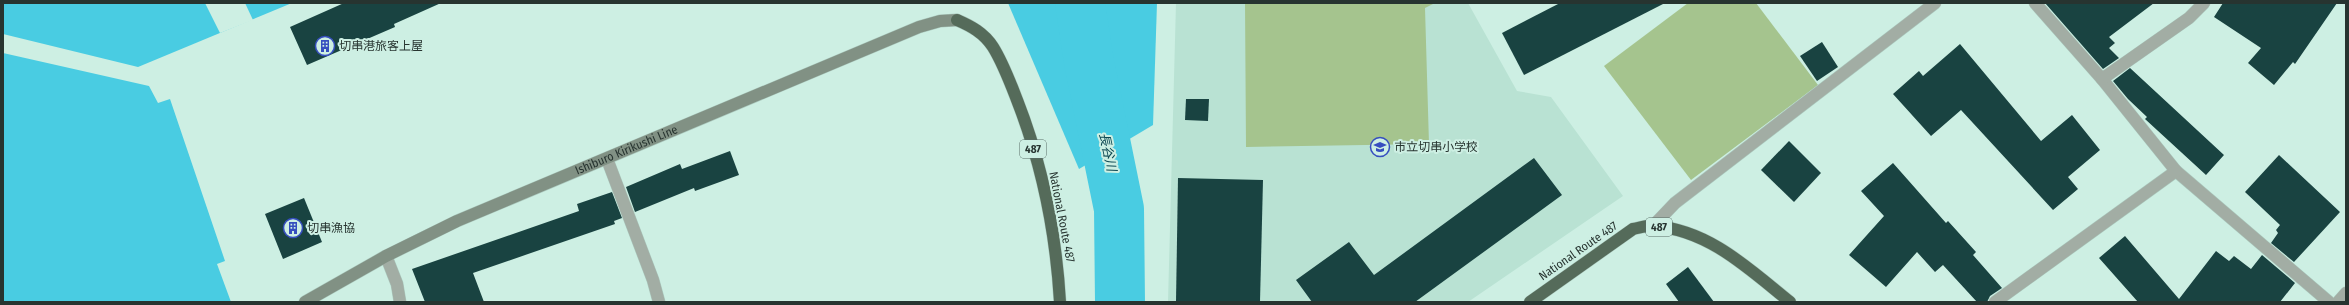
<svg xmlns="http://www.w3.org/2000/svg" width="2349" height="305" viewBox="0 0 2349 305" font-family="'Fira Sans Condensed','Noto Sans JP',sans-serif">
  <rect width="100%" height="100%" fill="#cdefe3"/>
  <polygon fill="#b9e2d3" points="1176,3 1468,3 1517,91 1551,97 1623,196 1468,302 1168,302"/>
  <g fill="#a5c48e">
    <polygon points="1245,3 1435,3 1425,8 1429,144 1246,147"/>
    <polygon points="1688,3 1756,3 1818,85 1691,180 1604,66"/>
  </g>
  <g fill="#49cce2">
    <polygon points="3,3 292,3 138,67 3,34"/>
    <polygon points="1008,3 1157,3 1153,125 1079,169"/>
    <polygon points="3,53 149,86 158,103 170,99 225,261 217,264 231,302 3,302"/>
  </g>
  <polygon fill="#cdefe3" points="205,3 245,3 253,20 220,33"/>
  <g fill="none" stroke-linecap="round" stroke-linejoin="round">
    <polyline stroke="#49cce2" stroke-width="50" points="1080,3 1089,62 1119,209 1120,302"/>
  </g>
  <g fill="#194341">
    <polygon points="344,3 441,3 394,24 395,27 307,65 290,27"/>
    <polygon points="1560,3 1665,3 1524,75 1502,33"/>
    <polygon points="2045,3 2154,3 2109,37 2115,43 2109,48 2119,58 2103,69"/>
    <polygon points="2223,3 2337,3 2295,64 2293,62 2274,85 2248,63 2261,48 2214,17"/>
    <polygon points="1822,42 1838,67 1817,81 1800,56"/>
    <polygon points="1960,44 2041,141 2072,115 2100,150 2068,177 2078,189 2053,210 1961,110 1931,136 1893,94 1919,71 1923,76"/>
    <polygon points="2130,68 2224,155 2206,175 2145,119 2147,117 2128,99 2113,81"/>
    <polygon points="1186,99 1209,99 1208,121 1185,120"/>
    <polygon points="1789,141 1821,173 1794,202 1761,170"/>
    <polygon points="730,151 739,175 695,191 694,188 635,212 626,187 680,164 682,169"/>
    <polygon points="2279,155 2340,212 2294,262 2271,243 2278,233 2276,230 2280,225 2245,192"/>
    <polygon points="1534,158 1562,195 1415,302 1312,302 1296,280 1349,242 1374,275"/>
    <polygon points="1893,163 1946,223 1948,221 1976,252 1973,255 2002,288 1990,296 1987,302 1977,302 1943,265 1935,272 1917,252 1886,287 1849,255 1884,216 1861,191"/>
    <polygon points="1178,178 1263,180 1260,302 1176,302"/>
    <polygon points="612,192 622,218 614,221 615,224 473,273 484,302 425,302 412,269 579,211 577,204"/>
    <polygon points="304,198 322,242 283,259 265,214"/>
    <polygon points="2125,236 2179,299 2216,251 2229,261 2234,256 2251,269 2262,255 2295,283 2280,302 2138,302 2099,258"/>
    <polygon points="1688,267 1714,302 1679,302 1666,284"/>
  </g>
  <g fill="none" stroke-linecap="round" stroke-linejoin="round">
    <defs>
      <g id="street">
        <polyline points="2035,3 2102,79 2176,171 2329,302"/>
        <polyline points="2102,79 2189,18 2204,3"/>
        <polyline points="607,159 653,280 659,302"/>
        <polyline points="1653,226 1675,203 1935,3"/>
        <polyline points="386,256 397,284 400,302"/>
        <polyline points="1995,302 2176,171"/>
        <polyline points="2338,302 2346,293"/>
      </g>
      <g id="secondary">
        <path id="s1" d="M305,302L386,256L457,221L919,27L940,21L957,20"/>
      </g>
      <g id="highway">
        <path d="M957,20C971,26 984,33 993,47C1003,63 1010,82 1017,100C1042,164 1056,234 1060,302"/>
        <path d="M1530,302L1633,229C1639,228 1647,225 1654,226C1709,230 1749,269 1790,302"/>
      </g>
    </defs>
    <use href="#street" stroke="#accabf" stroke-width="13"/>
    <use href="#secondary" stroke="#accabf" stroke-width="13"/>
    <use href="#highway" stroke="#accabf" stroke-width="13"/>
    <use href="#street" stroke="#a2ada4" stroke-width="12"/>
    <use href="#secondary" stroke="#819184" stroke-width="12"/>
    <use href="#highway" stroke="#556b5a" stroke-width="12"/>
  </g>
  <defs>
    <symbol id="building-ring" viewBox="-11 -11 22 22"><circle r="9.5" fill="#cdefe3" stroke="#364ebf" stroke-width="1.5"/><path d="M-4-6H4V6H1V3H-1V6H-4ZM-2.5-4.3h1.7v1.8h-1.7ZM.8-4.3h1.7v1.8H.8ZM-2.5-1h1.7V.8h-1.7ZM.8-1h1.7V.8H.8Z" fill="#364ebf"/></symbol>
    <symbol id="school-ring" viewBox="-11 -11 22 22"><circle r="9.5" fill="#cdefe3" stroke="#364ebf" stroke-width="1.5"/><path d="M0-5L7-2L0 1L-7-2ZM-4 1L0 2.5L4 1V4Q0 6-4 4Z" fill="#364ebf"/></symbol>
  </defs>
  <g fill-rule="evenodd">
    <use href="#building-ring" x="314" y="35" width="22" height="22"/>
    <use href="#school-ring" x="1369" y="136" width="22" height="22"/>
    <use href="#building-ring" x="282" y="217" width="22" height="22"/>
  </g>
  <g text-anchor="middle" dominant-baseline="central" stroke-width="4" stroke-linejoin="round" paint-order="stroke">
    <g fill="#cdefe3" stroke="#596c66" stroke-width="1">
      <rect x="1020" y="140" width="26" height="18" rx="3"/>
      <rect x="1646" y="218" width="26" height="18" rx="3"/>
    </g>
    <g font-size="11" font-weight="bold" fill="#273430">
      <text x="1033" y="149">487</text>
      <text x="1659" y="227">487</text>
    </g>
    <g font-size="12" fill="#273430" stroke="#cdefe3" text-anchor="start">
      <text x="339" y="46">切串港旅客上屋</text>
      <text x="1394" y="147">市立切串小学校</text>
      <text x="307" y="228">切串漁協</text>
    </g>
    <g font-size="12" fill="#273430" stroke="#cdefe3">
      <text stroke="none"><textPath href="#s1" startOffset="356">Ishiburo Kirikushi Line</textPath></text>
      <text transform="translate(1062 217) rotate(79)">National Route 487</text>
      <text transform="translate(1578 251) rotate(-35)">National Route 487</text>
    </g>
    <g font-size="13" font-style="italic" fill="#0b4650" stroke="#cdefe3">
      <text transform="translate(1108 152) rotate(78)">長谷川</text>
    </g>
  </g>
  <rect width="2349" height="305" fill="none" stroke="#273430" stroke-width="8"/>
</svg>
